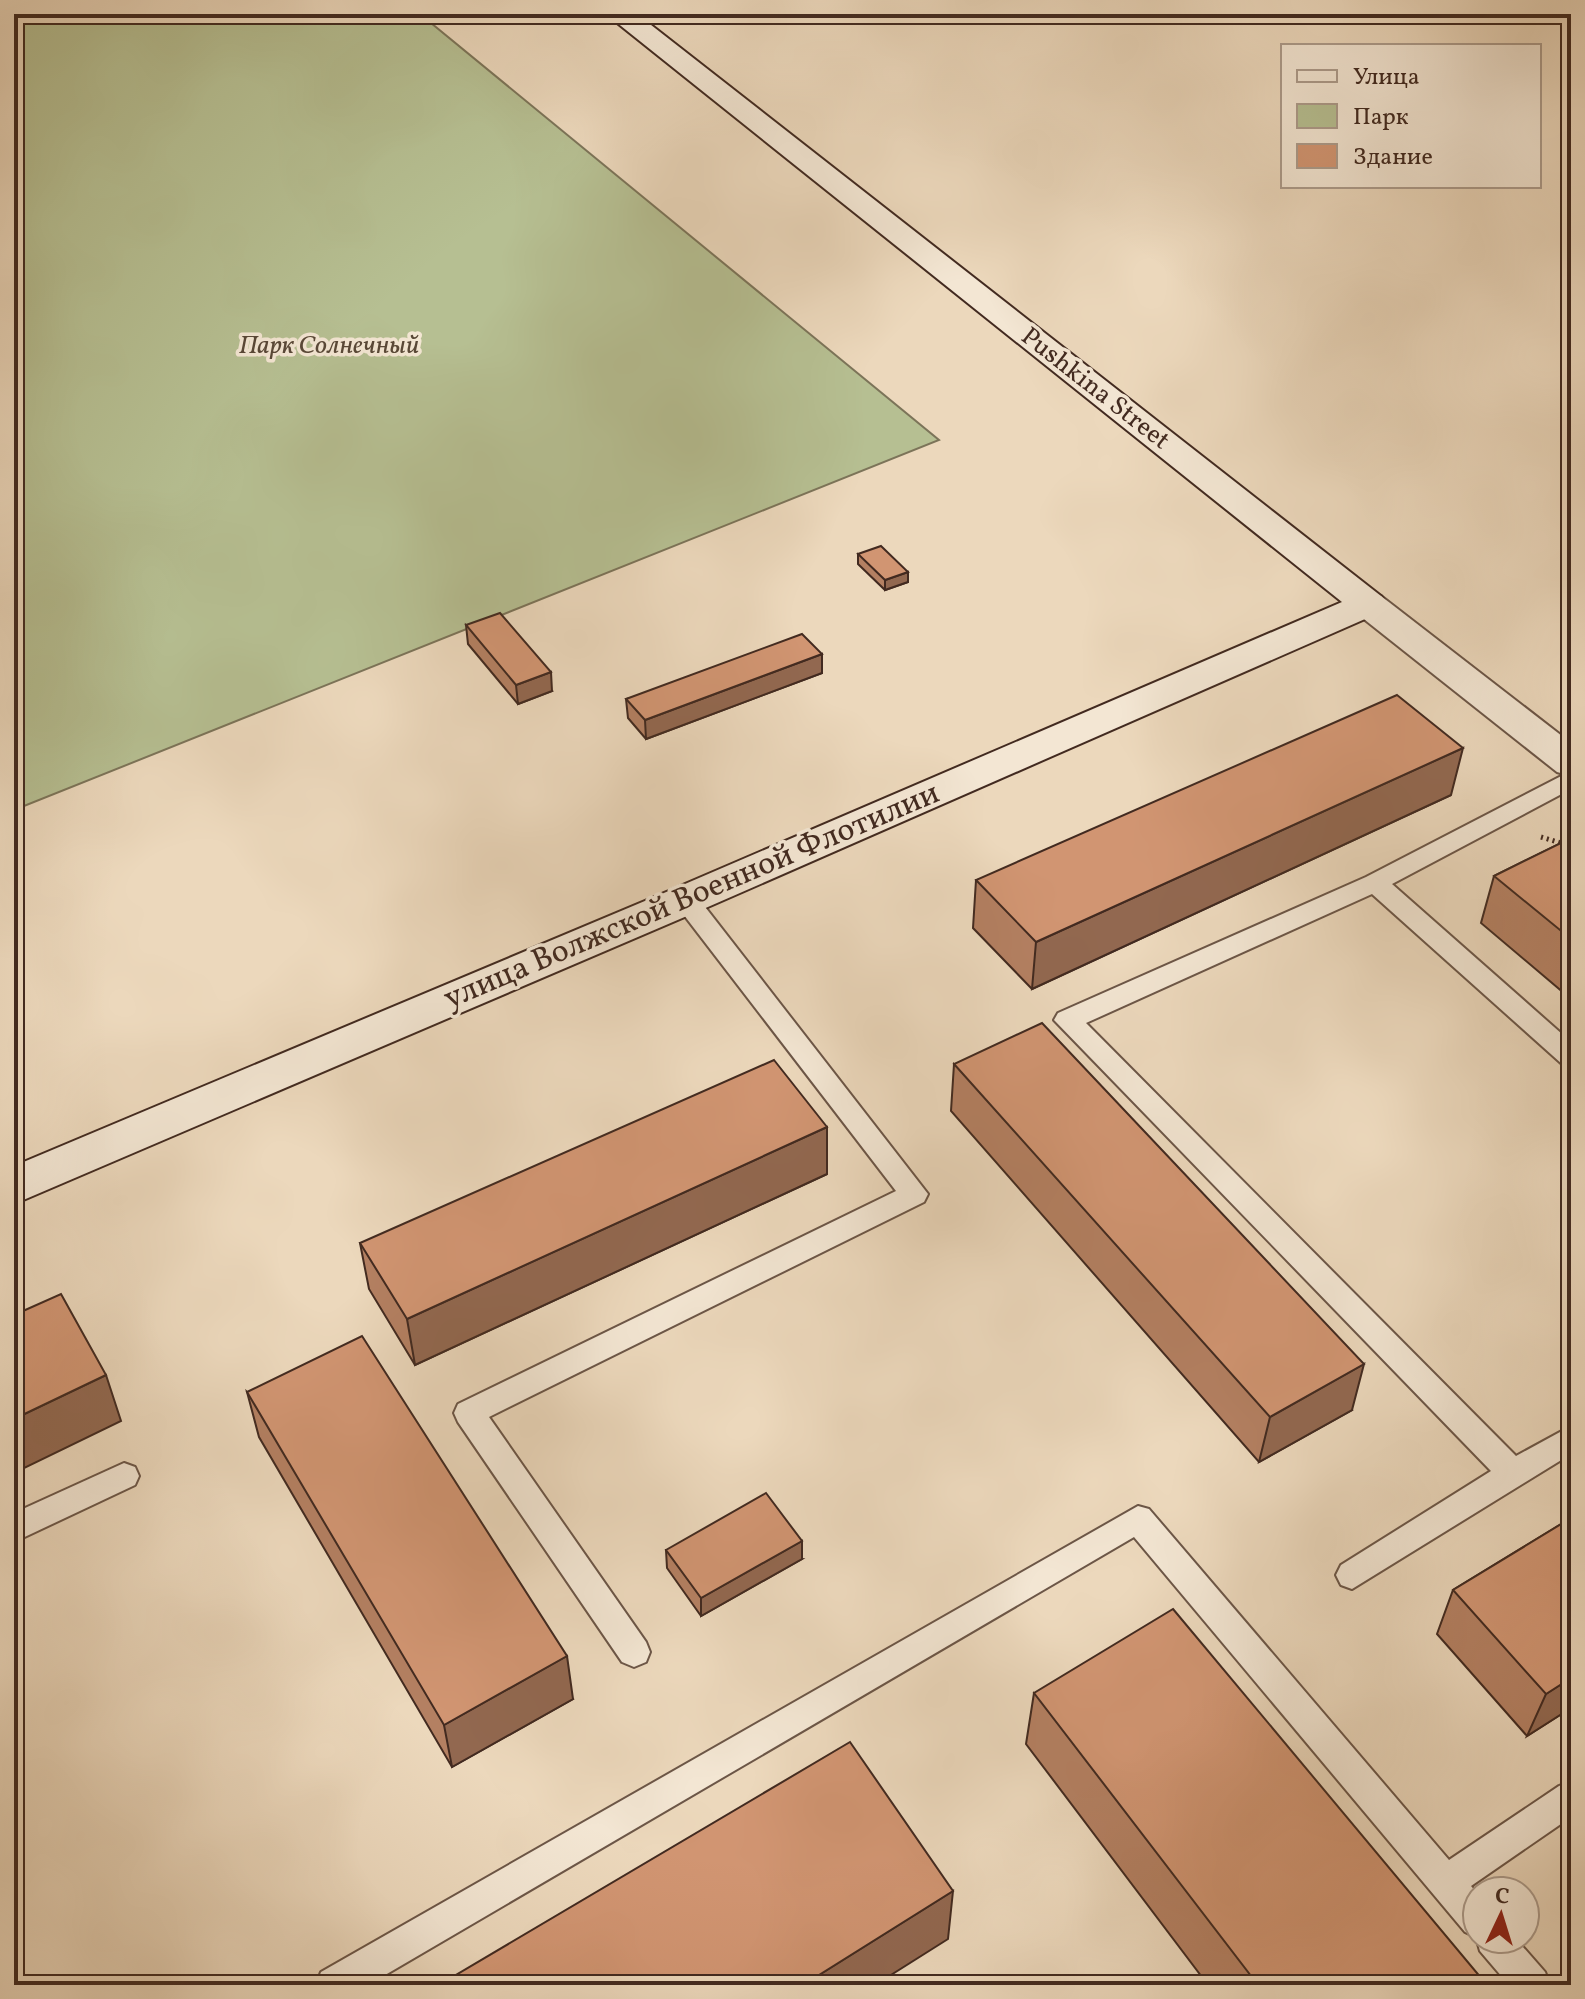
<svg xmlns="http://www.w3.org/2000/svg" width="1585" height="1999" viewBox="0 0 1585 1999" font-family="Vollkorn,serif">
  <rect width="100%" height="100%" fill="#ecd8bc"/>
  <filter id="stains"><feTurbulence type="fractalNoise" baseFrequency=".0025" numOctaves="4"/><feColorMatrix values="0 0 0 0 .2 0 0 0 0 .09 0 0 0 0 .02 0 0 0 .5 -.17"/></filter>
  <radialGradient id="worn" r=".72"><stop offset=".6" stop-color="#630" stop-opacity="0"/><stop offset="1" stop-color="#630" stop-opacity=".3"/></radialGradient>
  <polygon fill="#b6bf92" stroke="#7c7459" stroke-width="2" points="14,14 420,14 939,440 14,810"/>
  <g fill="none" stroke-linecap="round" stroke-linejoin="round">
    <defs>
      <g id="lane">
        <polygon points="1571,771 1571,789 1392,884 1571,1042 1571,1067 1562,1064 1372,894 1086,1023 1516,1456 1571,1426 1571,1454 1352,1589 1341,1585 1336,1575 1341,1565 1491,1471 1054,1020 1058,1013 1366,877"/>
        <polygon points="686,891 695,894 928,1194 924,1202 489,1417 646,1642 650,1652 646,1662 634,1667 622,1662 458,1422 454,1413 458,1404 896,1191 677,906 674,900 677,894"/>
        <polygon points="124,1463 135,1467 139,1476 135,1485 14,1542 14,1513"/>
        <polygon points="1138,1506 1149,1509 1449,1860 1559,1786 1571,1781 1571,1817 1471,1886 1477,1893 1477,1939 1516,1939 1545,1972 1550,1985 1509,1985 1480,1951 1476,1937 1465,1932 1134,1537 368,1985 316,1985 321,1972"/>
      </g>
      <polygon id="street" points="1368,593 1381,596 1571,743 1571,776 1557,772 1355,612 1349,604 1355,596"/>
      <polygon id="secondary" points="606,14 637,14 1381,596 1387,604 1381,612 701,910 14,1204 14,1166 671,890 1342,602"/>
    </defs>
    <use href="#lane" stroke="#6c5647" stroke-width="4"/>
    <use href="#street" stroke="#6c5647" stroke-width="4"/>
    <use href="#secondary" stroke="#422a20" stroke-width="4"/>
    <polyline stroke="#422a20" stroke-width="5" stroke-dasharray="2 4" stroke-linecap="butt" points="1541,837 1571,846"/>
    <use href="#lane" fill="#f3e6d3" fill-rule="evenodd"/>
    <use href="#street" fill="#f3e6d3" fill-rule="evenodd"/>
    <use href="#secondary" fill="#f3e6d3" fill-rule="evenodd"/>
  </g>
  <g fill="#b48062" stroke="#422a20" stroke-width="2">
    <polygon points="858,554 908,572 908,582 885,590 858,564"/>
    <polygon points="466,625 552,691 518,704 468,644"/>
    <polygon points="822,654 822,673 646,739 628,718 626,699"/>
    <polygon points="1451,795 1032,989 973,928 976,880"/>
    <polygon points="1571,838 1571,999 1481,923 1494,876"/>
    <polygon points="954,1064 1352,1410 1259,1462 951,1111"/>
    <polygon points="827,1174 415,1365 369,1289 360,1243"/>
    <polygon points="247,1392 573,1699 452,1767 259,1437"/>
    <polygon points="1571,1518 1571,1708 1527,1736 1437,1634 1453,1590"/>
    <polygon points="666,1550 802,1559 701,1616 667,1568"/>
    <polygon points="1034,1693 1487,1985 1208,1985 1026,1744"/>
  </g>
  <g fill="#926850" stroke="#422a20" stroke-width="2">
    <polygon points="908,572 908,582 885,590 885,580"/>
    <polygon points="822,654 822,673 646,739 645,720"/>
    <polygon points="551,672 552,691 518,704 516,685"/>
    <polygon points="1463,748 1451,795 1032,989 1036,942"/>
    <polygon points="827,1127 827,1174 415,1365 407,1319"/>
    <polygon points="1364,1364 1352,1410 1259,1462 1270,1417"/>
    <polygon points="106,1375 121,1421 14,1473 14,1419"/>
    <polygon points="802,1541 802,1559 701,1616 701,1598"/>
    <polygon points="567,1656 573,1699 452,1767 444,1725"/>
    <polygon points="1571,1678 1571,1708 1527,1736 1546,1694"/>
    <polygon points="953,1891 948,1939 875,1985 803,1985"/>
  </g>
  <g fill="#d19572" stroke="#422a20" stroke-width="2">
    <polygon points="881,546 908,572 885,580 858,554"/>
    <polygon points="500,613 551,672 516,685 466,625"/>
    <polygon points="802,634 822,654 645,720 626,699"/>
    <polygon points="1397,695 1463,748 1036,942 976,880"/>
    <polygon points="1571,838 1571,939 1494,876"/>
    <polygon points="1042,1023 1364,1364 1270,1417 954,1064"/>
    <polygon points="774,1060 827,1127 407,1319 360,1243"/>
    <polygon points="61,1294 106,1375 14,1419 14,1315"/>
    <polygon points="362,1336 567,1656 444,1725 247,1392"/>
    <polygon points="766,1493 802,1541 701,1598 666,1550"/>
    <polygon points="1571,1518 1571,1678 1546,1694 1453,1590"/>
    <polygon points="1173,1609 1487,1985 1258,1985 1034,1693"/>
    <polygon points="850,1742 953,1891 803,1985 439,1985"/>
  </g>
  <g text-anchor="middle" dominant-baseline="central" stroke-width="7" stroke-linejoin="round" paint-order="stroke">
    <g font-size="26" font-style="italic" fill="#594837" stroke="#f3e6d3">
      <text x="329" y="346">Парк Солнечный</text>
    </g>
    <g font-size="26" fill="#422a20" stroke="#f3e6d3">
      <text transform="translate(1095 389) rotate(38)">Pushkina Street</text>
    </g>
    <g font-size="32" fill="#422a20" stroke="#f3e6d3">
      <text transform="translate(692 897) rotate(-23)">улица Волжской Военной Флотилии</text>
    </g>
  </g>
  <rect width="1585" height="1999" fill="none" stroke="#ecd8bc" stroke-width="48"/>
  <rect x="16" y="16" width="1553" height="1967" fill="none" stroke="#422a20" stroke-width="4"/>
  <rect x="24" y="24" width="1537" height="1951" fill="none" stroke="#422a20" stroke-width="2"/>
  <rect x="1281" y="44" width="260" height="144" fill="#f3e6d3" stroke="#ac9b8b" stroke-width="2"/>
  <rect x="1297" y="70" width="40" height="12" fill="#f3e6d3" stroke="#ac9b8b" stroke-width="2"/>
  <text x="1353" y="84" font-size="24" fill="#422a20">Улица</text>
  <rect x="1297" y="104" width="40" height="24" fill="#b6bf92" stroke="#ac9b8b" stroke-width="2"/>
  <text x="1353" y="124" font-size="24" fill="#422a20">Парк</text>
  <rect x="1297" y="144" width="40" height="24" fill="#d19572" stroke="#ac9b8b" stroke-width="2"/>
  <text x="1353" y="164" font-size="24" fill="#422a20">Здание</text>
  <g transform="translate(1501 1915) rotate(4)"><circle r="38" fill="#f3e6d3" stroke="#ac9b8b" stroke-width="2"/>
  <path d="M0-6L14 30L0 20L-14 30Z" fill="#8f2418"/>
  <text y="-12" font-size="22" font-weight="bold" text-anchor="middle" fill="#422a20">С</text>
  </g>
  <rect width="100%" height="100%" filter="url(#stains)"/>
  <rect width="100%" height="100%" fill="url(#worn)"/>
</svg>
